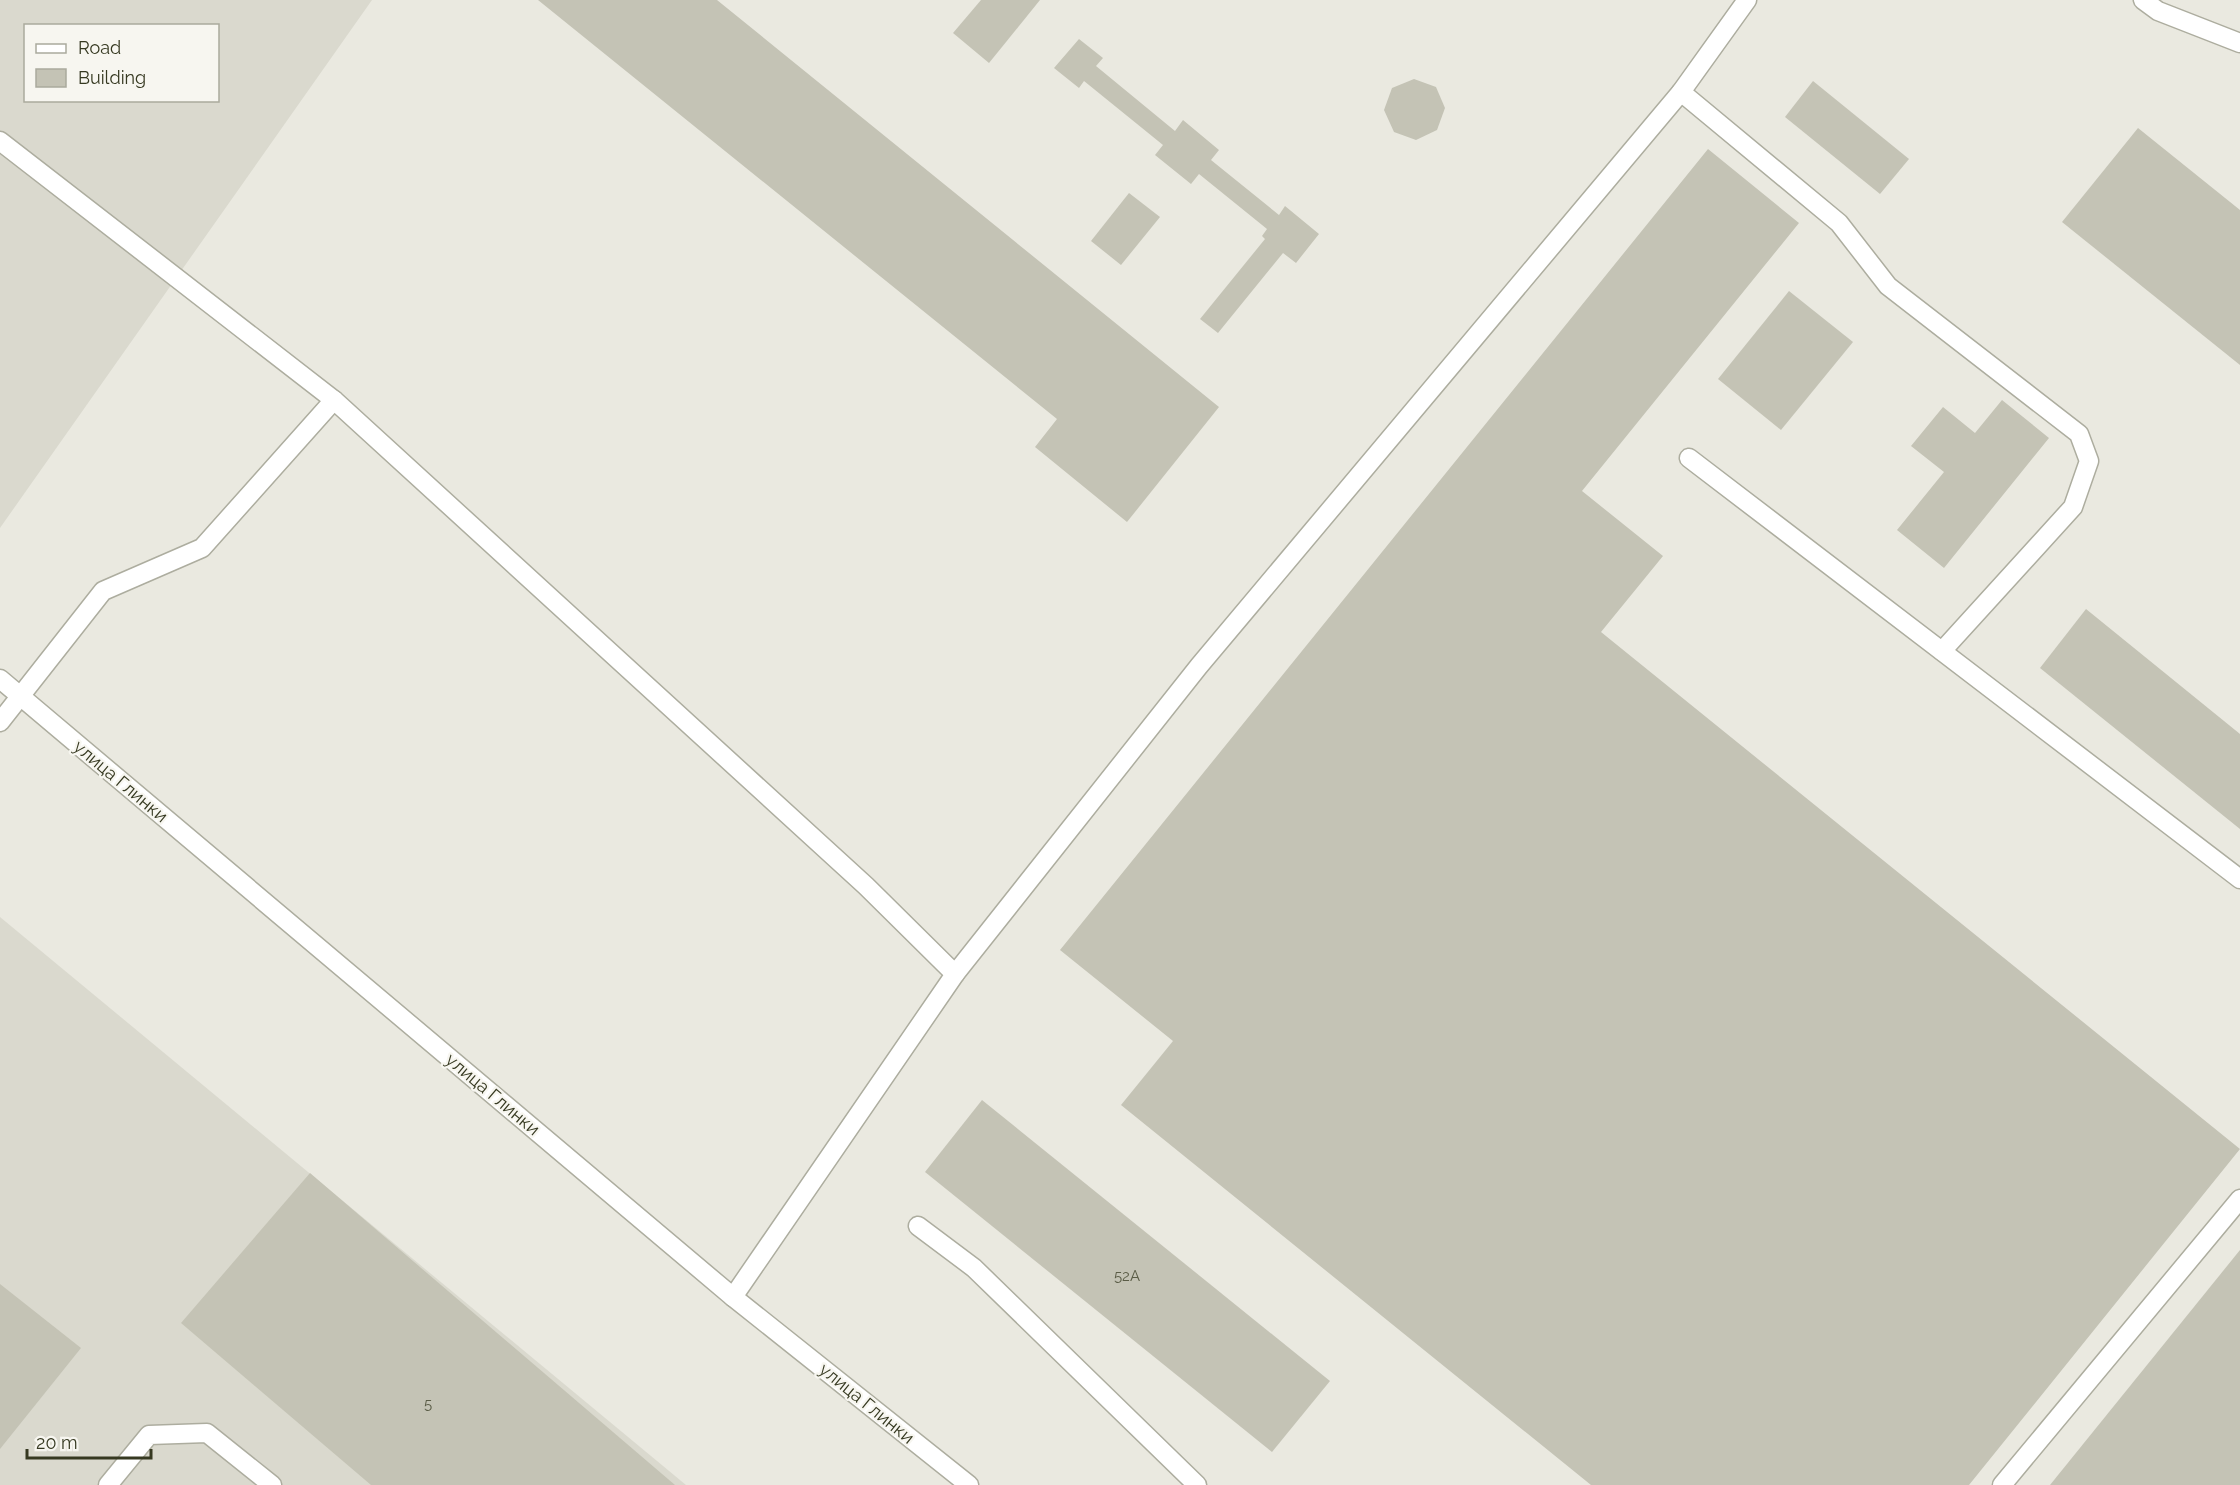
<svg xmlns="http://www.w3.org/2000/svg" width="2240" height="1485" viewBox="0 0 2240 1485" font-family="Raleway,sans-serif">
  <rect width="100%" height="100%" fill="#eae9e0"/>
  <g fill="#dad9ce" fill-rule="evenodd">
    <path d="M0,0H372L0,528ZM26,26H218V100H26Z"/>
    <polygon points="0,917 686,1485 0,1485"/>
  </g>
  <g fill="#c4c3b5">
    <polygon points="538,0 717,0 1219,407 1127,522 1035,447 1057,419"/>
    <polygon points="981,0 1040,0 989,63 953,33"/>
    <polygon points="1079,39 1103,58 1096,66 1175,131 1183,120 1219,150 1211,160 1279,215 1285,206 1319,234 1296,263 1283,253 1218,333 1200,319 1265,239 1262,236 1267,229 1199,174 1191,184 1155,155 1163,145 1084,81 1079,88 1054,68"/>
    <polygon points="1414,79 1436,87 1445,108 1437,130 1416,140 1394,132 1384,110 1392,88"/>
    <polygon points="1813,81 1909,159 1880,194 1785,117"/>
    <polygon points="2138,128 2240,210 2240,365 2062,222"/>
    <polygon points="1708,149 1799,223 1582,491 1663,556 1601,632 2240,1149 1969,1485 1591,1485 1121,1105 1173,1041 1060,950"/>
    <polygon points="1129,193 1160,217 1121,265 1091,241"/>
    <polygon points="1789,291 1853,342 1781,430 1718,379"/>
    <polygon points="2002,400 2049,438 1944,568 1897,530 1944,472 1911,446 1943,407 1975,433"/>
    <polygon points="2086,609 2240,734 2240,829 2040,668"/>
    <polygon points="982,1100 1330,1381 1272,1452 925,1172"/>
    <polygon points="310,1173 675,1485 371,1485 181,1323"/>
    <polygon points="2240,1250 2240,1485 2050,1485"/>
    <polygon points="0,1284 81,1348 0,1449"/>
  </g>
  <g fill="none" stroke-linecap="round" stroke-linejoin="round">
    <defs>
      <g id="minor">
        <polyline points="2143,0 2158,11 2240,43"/>
        <polyline points="1681,92 1839,223 1888,286 2079,434 2089,461 2073,507 1942,651"/>
        <polyline points="0,141 334,400 866,886 955,974 733,1297"/>
        <polyline points="1689,458 2240,879"/>
        <polyline points="0,679 733,1297 969,1485"/>
        <polyline points="0,722 103,591 202,548 334,400"/>
        <polyline points="955,974 1199,666 1681,92 1747,0"/>
        <polyline points="918,1226 974,1268 1197,1485"/>
        <polyline points="108,1485 149,1435 207,1433 272,1485"/>
        <polyline points="2002,1485 2240,1199"/>
      </g>
    </defs>
    <use href="#minor" stroke="#adad9f" stroke-width="21"/>
    <use href="#minor" stroke="#fff" stroke-width="18"/>
  </g>
  <g text-anchor="middle" dominant-baseline="central" stroke-width="4.5" stroke-linejoin="round" paint-order="stroke">
    <g font-size="15" fill="#5a5c46">
      <text x="1127" y="1276">52А</text>
      <text x="428" y="1404">5</text>
    </g>
    <g font-size="18" fill="#363921" stroke="#f7f6f0">
      <text transform="translate(121 781) rotate(40)">улица Глинки</text>
      <text transform="translate(493 1094) rotate(40)">улица Глинки</text>
      <text transform="translate(867 1403) rotate(39)">улица Глинки</text>
    </g>
  </g>
  <rect x="24" y="24" width="195" height="78" fill="#f7f6f0" stroke="#aaaa9d" stroke-width="1.5"/>
  <rect x="36" y="44" width="30" height="9" fill="#ffffff" stroke="#aaaa9d" stroke-width="1.5"/>
  <text x="78" y="54" font-size="18" fill="#363921">Road</text>
  <rect x="36" y="69" width="30" height="18" fill="#c4c3b5" stroke="#aaaa9d" stroke-width="1.5"/>
  <text x="78" y="84" font-size="18" fill="#363921">Building</text>
  <path d="M27 1449v9h124v-9" fill="none" stroke="#363921" stroke-width="3"/>
  <text x="36" y="1449" font-size="18" fill="#363921" stroke="#f7f6f0" stroke-width="4.5" paint-order="stroke">20 m</text>
</svg>
